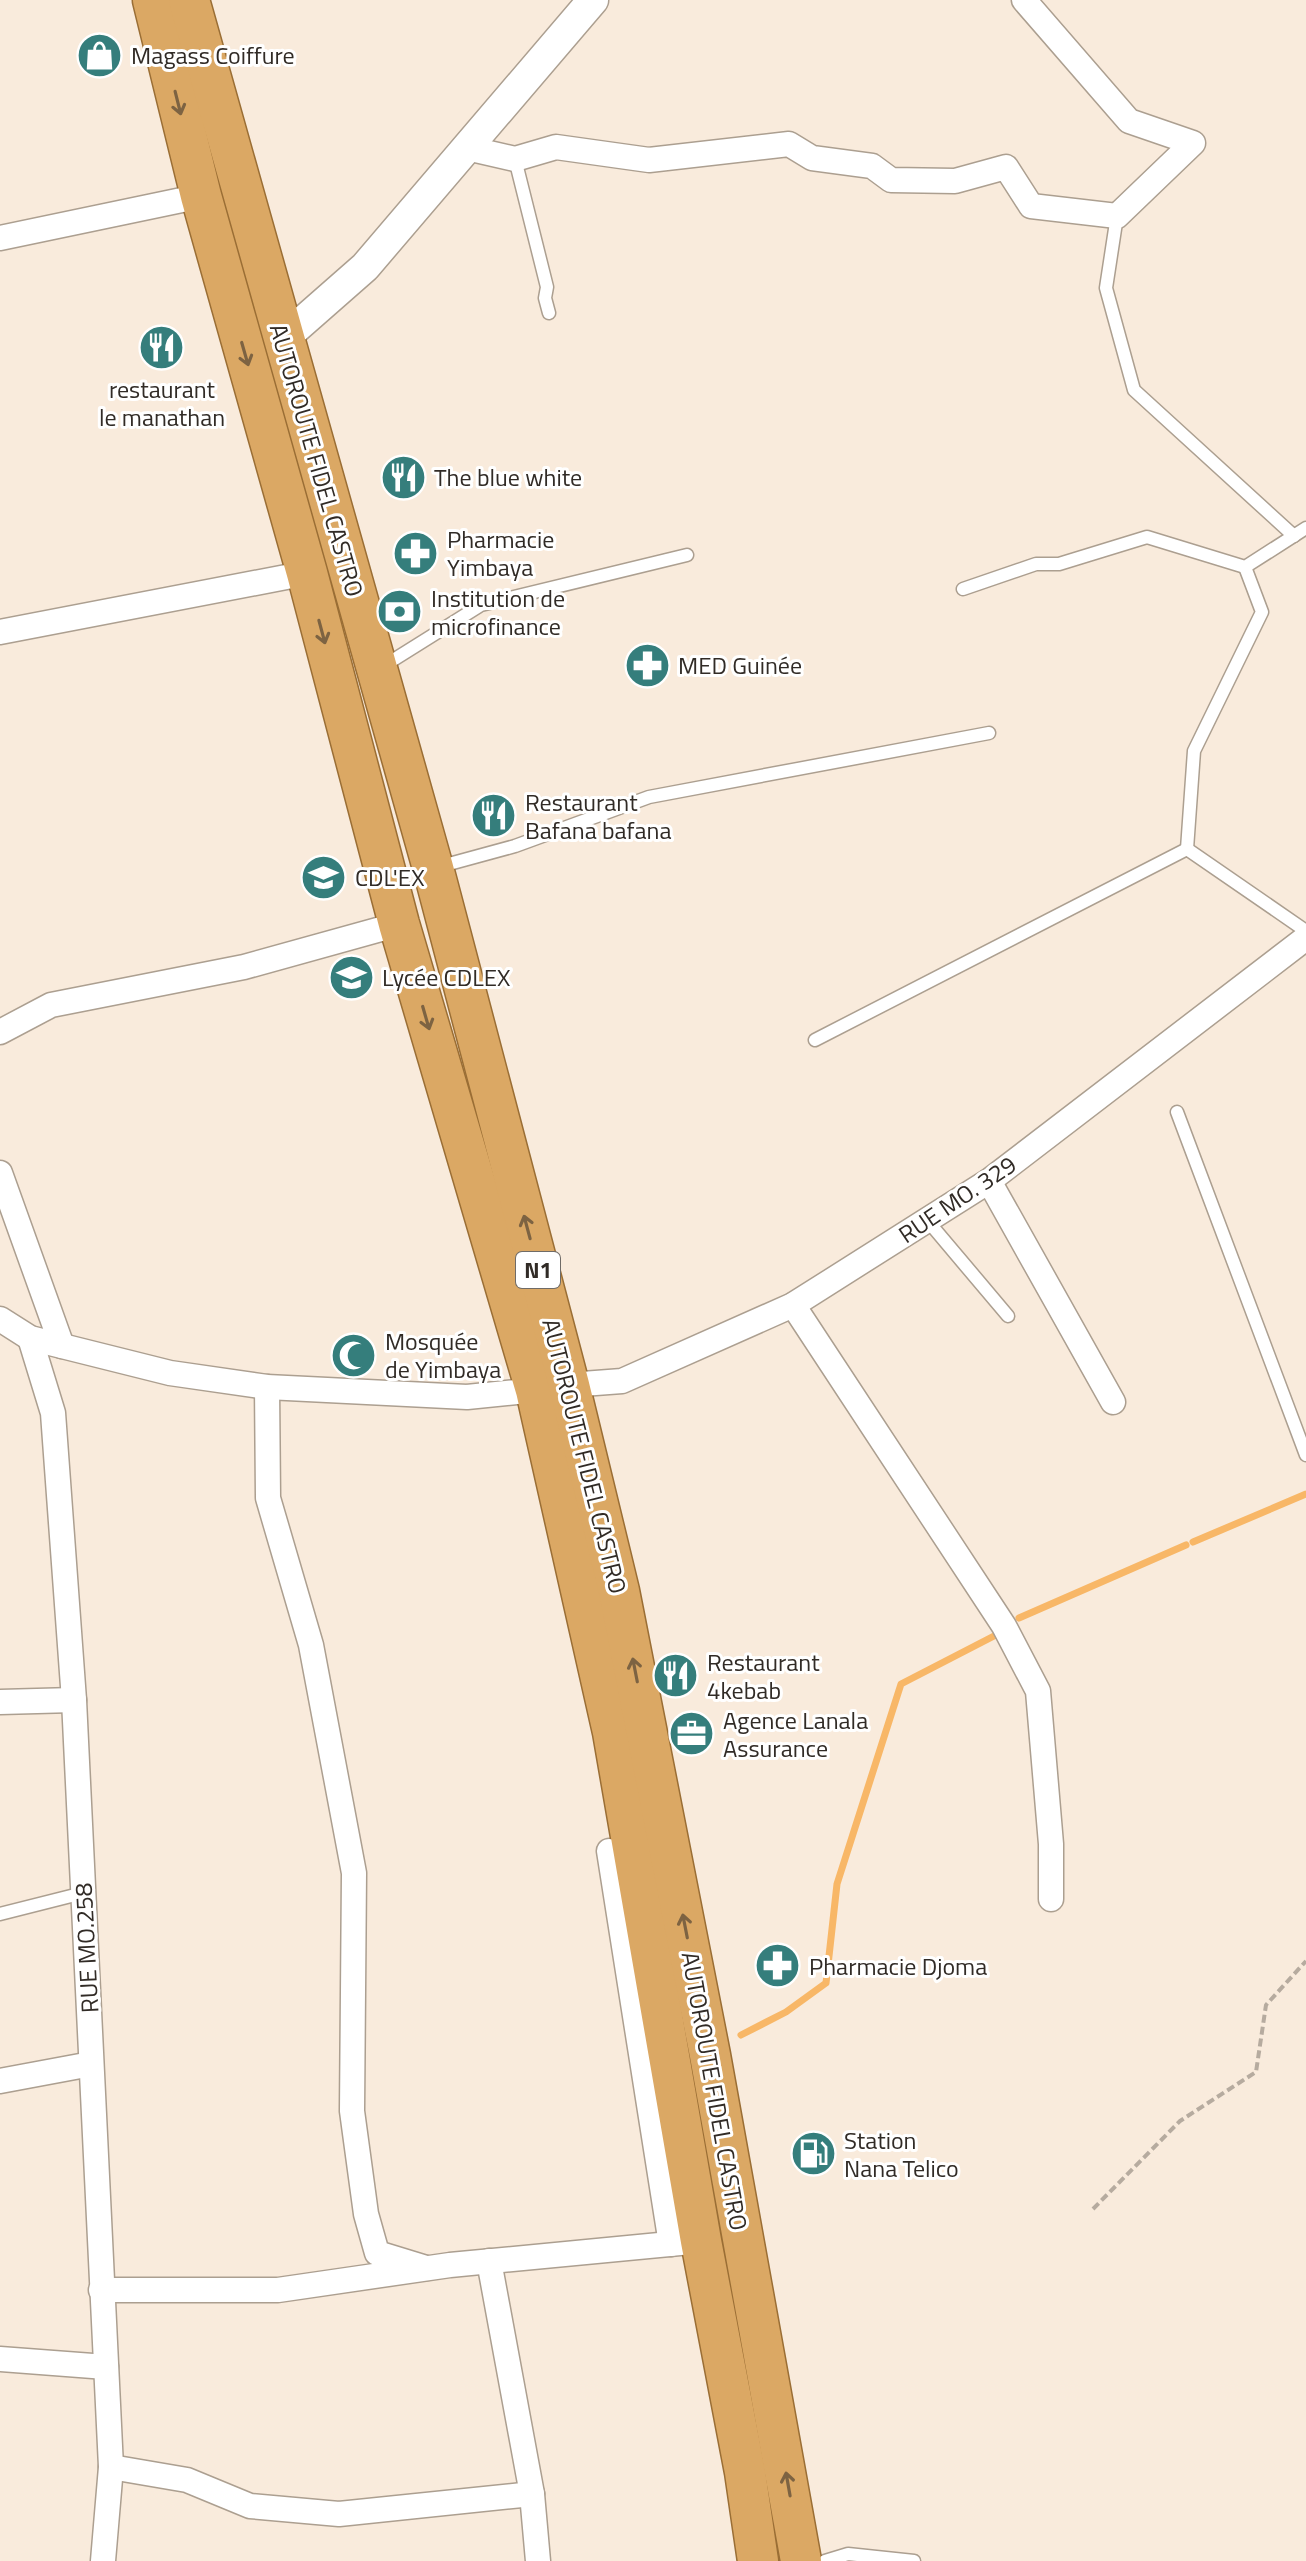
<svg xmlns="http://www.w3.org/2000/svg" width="1306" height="2561" viewBox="0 0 1306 2561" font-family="'Titillium Web',sans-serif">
  <rect width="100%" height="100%" fill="#f9ebdc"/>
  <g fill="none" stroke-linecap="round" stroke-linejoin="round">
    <g stroke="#f8b767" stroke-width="7">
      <polyline points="1193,1542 1306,1494"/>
      <polyline points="1019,1618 1186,1545"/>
      <polyline points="741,2035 786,2012 826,1983 837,1884 901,1684 994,1636"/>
    </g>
    <defs>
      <g id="service">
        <polyline points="515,159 547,287 545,298 549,313"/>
        <polyline points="1117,216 1106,288 1134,390 1294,536"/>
        <polyline points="963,589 1036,564 1059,564 1147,537 1245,567 1306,528"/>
        <polyline points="382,667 481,605 687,555"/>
        <polyline points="1187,849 1194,751 1262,612 1245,567"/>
        <polyline points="438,867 515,846 649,797 989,733"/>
        <polyline points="815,1040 1187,849 1306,931"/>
        <polyline points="1177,1112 1306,1455"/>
        <polyline points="927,1220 1008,1316"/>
        <polyline points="0,1914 83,1893"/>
        <polyline points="825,2561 848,2554 914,2561"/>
      </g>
      <g id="minor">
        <polyline points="467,148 515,159 556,147 649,160 789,144 812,158 872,166 891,180 955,181 1006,167 1031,206 1117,216 1193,143 1129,121 1024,0"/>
        <polyline points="0,238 201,196"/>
        <polyline points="0,632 307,573"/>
        <polyline points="0,1032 51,1005 244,967 399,924"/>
        <polyline points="0,1173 62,1346"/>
        <polyline points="989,1181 1113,1402"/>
        <polyline points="793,1305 1004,1626 1038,1691 1051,1844 1051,1899"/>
        <polyline points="0,1319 30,1338 170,1373 267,1387 467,1397 536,1390"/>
        <polyline points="30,1338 53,1413 74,1700 111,2467 103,2561"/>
        <polyline points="569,1385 622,1381 793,1305 989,1181 1306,938"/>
        <polyline points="267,1387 268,1498 311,1645 354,1873 352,2111 366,2214 377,2253 426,2268"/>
        <polyline points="0,1702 74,1700"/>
        <polyline points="609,1851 671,2244"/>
        <polyline points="0,2081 91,2064"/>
        <polyline points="489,2261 532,2494 538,2561"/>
        <polyline points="101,2290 278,2290 450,2265 701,2241"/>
        <polyline points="0,2359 106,2367"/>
        <polyline points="111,2467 187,2480 250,2506 339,2514 532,2494"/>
      </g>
      <polyline id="tertiary" points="283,339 365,267 593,0"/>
      <g id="trunk">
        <polyline points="153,0 201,196 307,573 399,924 536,1390 613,1732 701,2241 745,2472 758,2561"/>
        <polyline points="189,0 433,868 569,1385 619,1591 710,2055 801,2561"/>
      </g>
    </defs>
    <use href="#service" stroke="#ac9f90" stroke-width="15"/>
    <use href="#minor" stroke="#ac9f90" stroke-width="27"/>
    <use href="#tertiary" stroke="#ac9f90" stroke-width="33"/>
    <use href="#trunk" stroke="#9a6e35" stroke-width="43"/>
    <polyline stroke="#b6ab9f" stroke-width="4" stroke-dasharray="8 4" stroke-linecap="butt" points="1093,2209 1180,2121 1256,2072 1266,2005 1306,1961"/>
    <use href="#service" stroke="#fff" stroke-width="12"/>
    <use href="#minor" stroke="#fff" stroke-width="24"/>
    <use href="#tertiary" stroke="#fff" stroke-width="30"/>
    <use href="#trunk" stroke="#dba864" stroke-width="40"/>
  </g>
  <defs><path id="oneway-shaft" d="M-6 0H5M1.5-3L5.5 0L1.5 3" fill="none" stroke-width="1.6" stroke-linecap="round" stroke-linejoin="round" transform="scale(2)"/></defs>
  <g stroke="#7d6342">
    <use href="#oneway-shaft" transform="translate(178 103) rotate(76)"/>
    <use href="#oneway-shaft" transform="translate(245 354) rotate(74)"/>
    <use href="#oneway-shaft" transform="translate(322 632) rotate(75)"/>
    <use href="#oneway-shaft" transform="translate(426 1018) rotate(74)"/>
    <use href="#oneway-shaft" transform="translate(527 1227) rotate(-105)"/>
    <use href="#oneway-shaft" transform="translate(635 1670) rotate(-101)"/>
    <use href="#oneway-shaft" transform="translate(685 1926) rotate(-101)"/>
    <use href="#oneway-shaft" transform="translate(788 2484) rotate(-100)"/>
  </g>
  <defs>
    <symbol id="shop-disc" viewBox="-11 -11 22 22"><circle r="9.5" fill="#357e7c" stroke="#fff"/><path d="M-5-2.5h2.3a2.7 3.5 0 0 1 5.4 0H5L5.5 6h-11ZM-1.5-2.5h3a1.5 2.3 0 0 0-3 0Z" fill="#fff"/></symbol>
    <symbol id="restaurant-disc" viewBox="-11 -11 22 22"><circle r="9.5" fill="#357e7c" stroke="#fff"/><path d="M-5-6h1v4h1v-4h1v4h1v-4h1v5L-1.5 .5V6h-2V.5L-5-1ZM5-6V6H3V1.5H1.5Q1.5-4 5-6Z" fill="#fff"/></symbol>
    <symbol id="pharmacy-disc" viewBox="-11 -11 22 22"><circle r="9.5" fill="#357e7c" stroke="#fff"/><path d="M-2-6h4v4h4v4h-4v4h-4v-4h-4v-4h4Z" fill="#fff"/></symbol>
    <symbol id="bank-disc" viewBox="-11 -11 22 22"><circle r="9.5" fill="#357e7c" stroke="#fff"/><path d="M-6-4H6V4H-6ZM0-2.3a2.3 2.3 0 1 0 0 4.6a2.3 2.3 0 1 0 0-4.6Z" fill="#fff"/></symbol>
    <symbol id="school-disc" viewBox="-11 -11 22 22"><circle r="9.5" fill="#357e7c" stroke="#fff"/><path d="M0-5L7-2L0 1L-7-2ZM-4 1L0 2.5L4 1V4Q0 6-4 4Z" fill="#fff"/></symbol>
    <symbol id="mosque-disc" viewBox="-11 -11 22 22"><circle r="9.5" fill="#357e7c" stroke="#fff"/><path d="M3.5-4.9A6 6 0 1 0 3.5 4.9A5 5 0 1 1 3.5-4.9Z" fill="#fff"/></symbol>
    <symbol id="office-disc" viewBox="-11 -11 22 22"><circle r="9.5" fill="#357e7c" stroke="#fff"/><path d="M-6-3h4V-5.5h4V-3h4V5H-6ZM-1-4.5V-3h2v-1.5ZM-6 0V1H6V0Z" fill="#fff"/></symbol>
    <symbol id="fuel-disc" viewBox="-11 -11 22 22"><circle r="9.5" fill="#357e7c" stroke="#fff"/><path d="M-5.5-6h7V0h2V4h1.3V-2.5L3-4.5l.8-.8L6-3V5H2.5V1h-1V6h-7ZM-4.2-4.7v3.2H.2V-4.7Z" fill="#fff"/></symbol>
  </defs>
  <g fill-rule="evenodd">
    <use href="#shop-disc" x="74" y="30" width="51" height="51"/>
    <use href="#restaurant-disc" x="136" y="322" width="51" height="51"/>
    <use href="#restaurant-disc" x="378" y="452" width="51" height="51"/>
    <use href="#pharmacy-disc" x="390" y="528" width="51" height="51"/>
    <use href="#bank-disc" x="374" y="586" width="51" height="51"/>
    <use href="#pharmacy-disc" x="622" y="640" width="51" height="51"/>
    <use href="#restaurant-disc" x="468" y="790" width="51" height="51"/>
    <use href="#school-disc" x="298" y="852" width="51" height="51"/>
    <use href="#school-disc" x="326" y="952" width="51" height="51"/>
    <use href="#mosque-disc" x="328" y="1330" width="51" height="51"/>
    <use href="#restaurant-disc" x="650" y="1650" width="51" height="51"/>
    <use href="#office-disc" x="666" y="1708" width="51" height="51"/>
    <use href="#pharmacy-disc" x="752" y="1940" width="51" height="51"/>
    <use href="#fuel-disc" x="788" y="2128" width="51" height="51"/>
  </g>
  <g text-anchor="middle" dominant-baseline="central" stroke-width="6" stroke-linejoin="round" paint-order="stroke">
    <rect fill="#fff" stroke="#6f6b67" stroke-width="2" x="516" y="1252" width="44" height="36" rx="6"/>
    <g font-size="22" font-weight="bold" fill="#312b26">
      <text x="538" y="1270">N1</text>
    </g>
    <g font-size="24" fill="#312b26" stroke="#fff" text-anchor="start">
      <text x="131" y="55">Magass Coiffure</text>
      <text x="162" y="389" text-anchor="middle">restaurant<tspan x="162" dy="28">le manathan</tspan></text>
      <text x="434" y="477">The blue white</text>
      <text x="447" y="539">Pharmacie<tspan x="447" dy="28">Yimbaya</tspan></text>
      <text x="431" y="598">Institution de<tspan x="431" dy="28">microfinance</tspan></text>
      <text x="678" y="665">MED Guinée</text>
      <text x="525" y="802">Restaurant<tspan x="525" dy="28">Bafana bafana</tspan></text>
      <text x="355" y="877">CDL'EX</text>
      <text x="382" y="977">Lycée CDLEX</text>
      <text x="385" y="1341">Mosquée<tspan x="385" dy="28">de Yimbaya</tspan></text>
      <text x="707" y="1662">Restaurant<tspan x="707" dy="28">4kebab</tspan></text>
      <text x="723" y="1720">Agence Lanala<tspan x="723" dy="28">Assurance</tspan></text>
      <text x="809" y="1966">Pharmacie Djoma</text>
      <text x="844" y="2140">Station<tspan x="844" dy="28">Nana Telico</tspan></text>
    </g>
    <g font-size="24" fill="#312b26" stroke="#fff">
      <text transform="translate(317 460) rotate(74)">AUTOROUTE FIDEL CASTRO</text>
      <text transform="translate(957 1199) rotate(-34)">RUE MO. 329</text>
      <text transform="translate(585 1456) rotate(76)">AUTOROUTE FIDEL CASTRO</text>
      <text transform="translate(86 1948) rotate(-93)">RUE MO.258</text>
      <text transform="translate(715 2091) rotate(80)">AUTOROUTE FIDEL CASTRO</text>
    </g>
  </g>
</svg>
